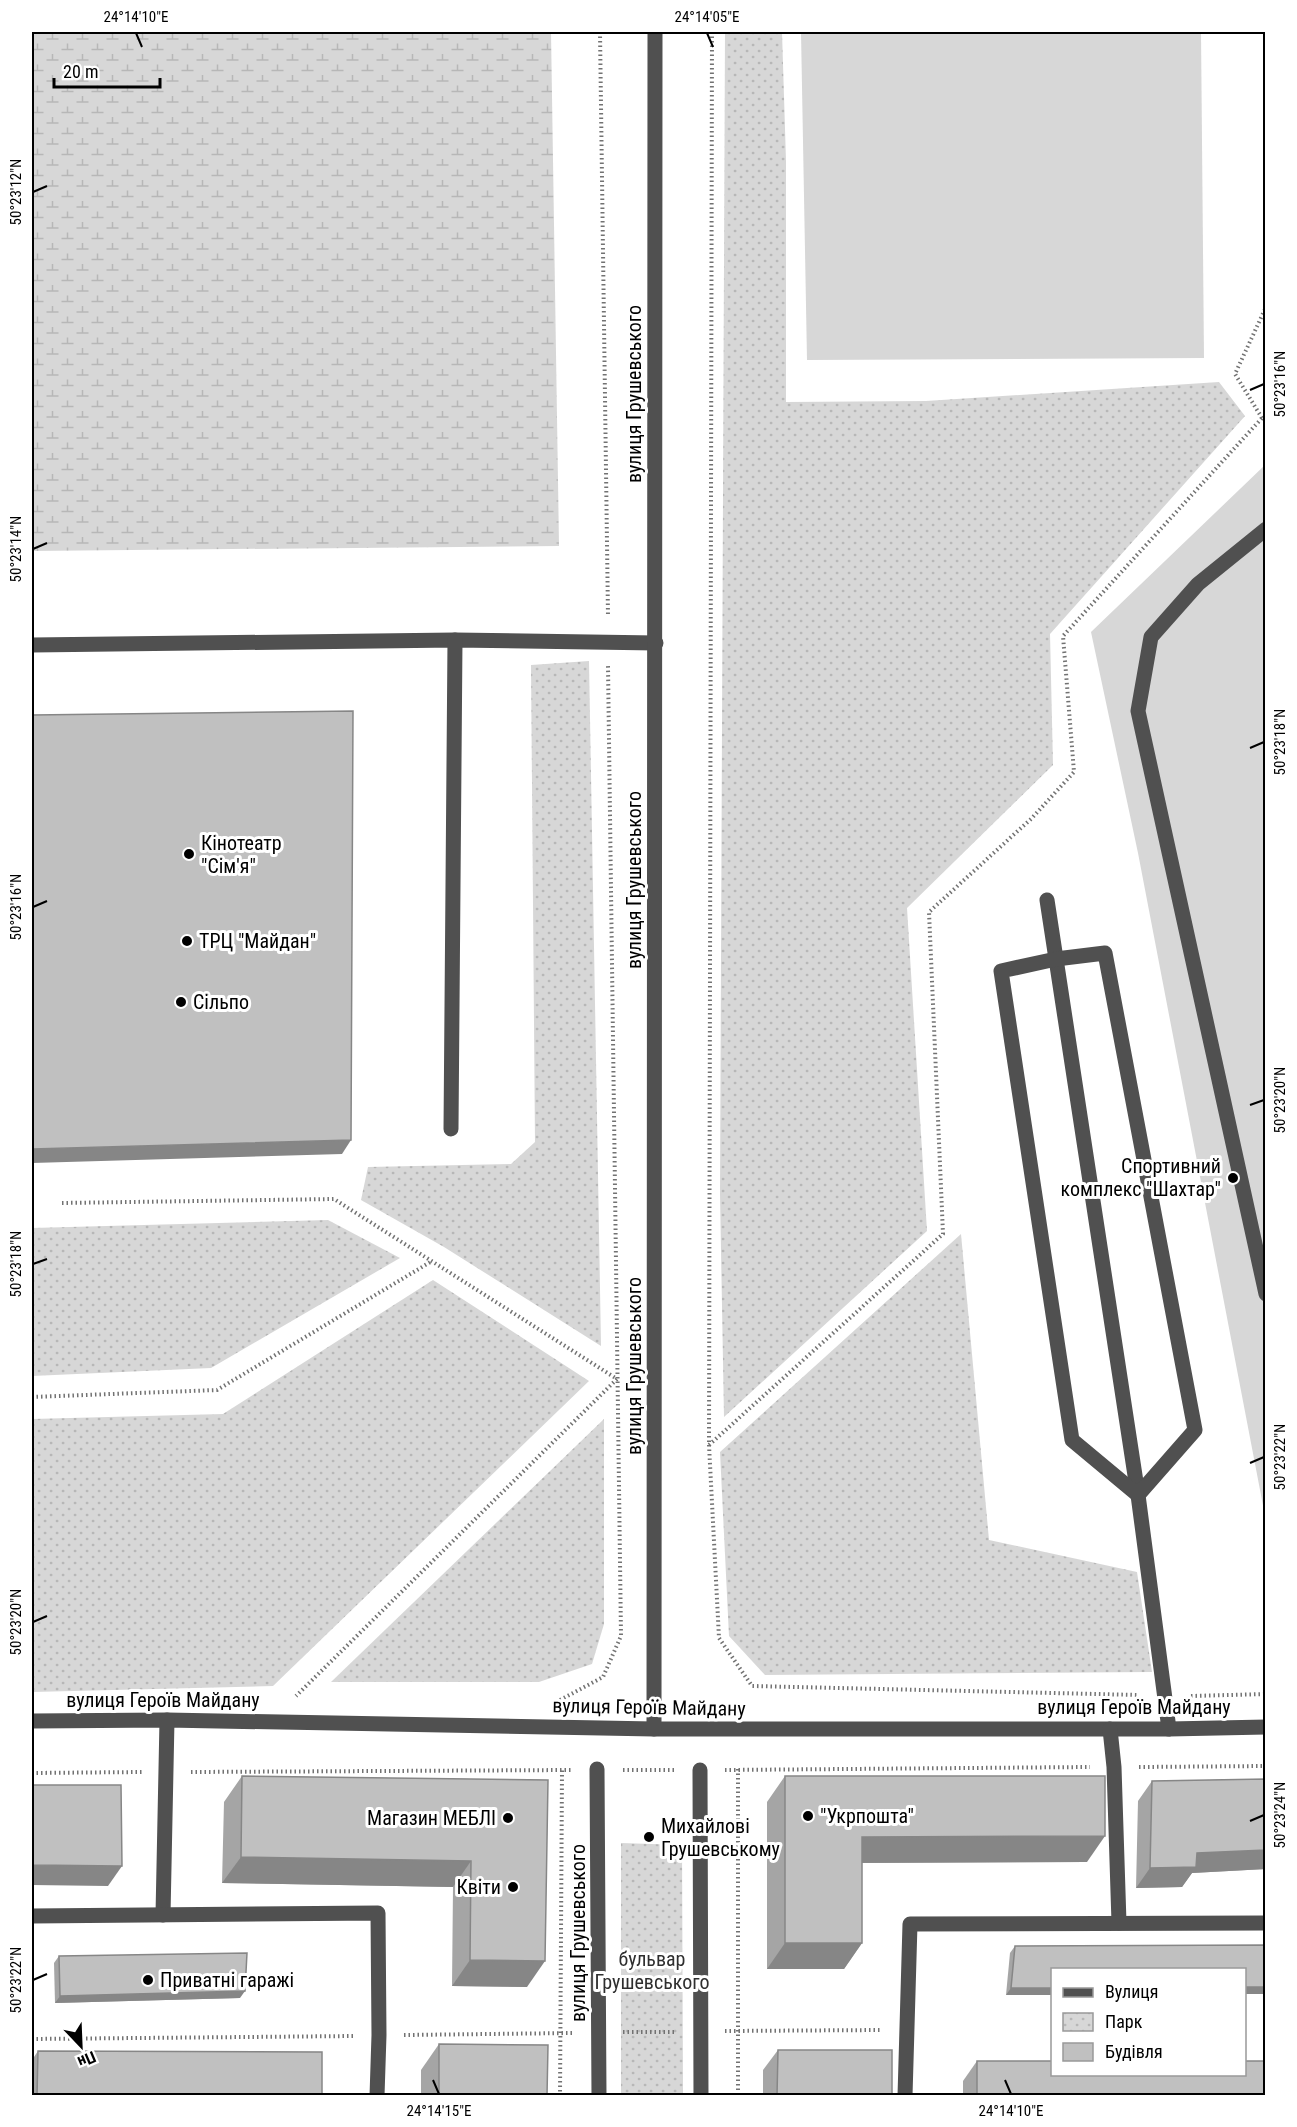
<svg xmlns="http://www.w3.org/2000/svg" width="1297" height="2127" viewBox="0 0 1297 2127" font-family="'Roboto Condensed',sans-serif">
  <defs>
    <pattern id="wetland-marsh" width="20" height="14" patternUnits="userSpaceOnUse" patternTransform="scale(1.5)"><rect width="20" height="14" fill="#d7d7d7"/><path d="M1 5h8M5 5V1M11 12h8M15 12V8" fill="none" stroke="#b7b7b7"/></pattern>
    <pattern id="park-dots" width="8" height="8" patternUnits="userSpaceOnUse" patternTransform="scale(1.5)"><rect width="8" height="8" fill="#d7d7d7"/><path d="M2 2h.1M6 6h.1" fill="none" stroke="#b7b7b7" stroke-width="1.8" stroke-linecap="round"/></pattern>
  </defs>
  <rect width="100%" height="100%" fill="#fff"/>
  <polygon fill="url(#wetland-marsh)" points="32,32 551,32 559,546 32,551"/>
  <g fill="url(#park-dots)">
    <polygon points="725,32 782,32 786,161 786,402 926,401 1219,382 1245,416 1050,634 1053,765 907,908 927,1231 724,1417 720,1194"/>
    <polygon points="589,661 601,1346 444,1247 361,1200 368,1167 511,1164 535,1142 531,665"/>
    <polygon points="328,1220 400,1258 211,1368 32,1376 32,1228"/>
    <polygon points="961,1234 989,1540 1137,1572 1152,1672 765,1675 729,1636 720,1452"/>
    <polygon points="433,1280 589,1381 273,1686 32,1692 32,1419 223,1414"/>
    <polygon points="604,1419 604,1624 592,1664 539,1682 331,1682"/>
    <polygon points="621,1843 682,1845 683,2095 621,2095"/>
  </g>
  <g fill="#d7d7d7">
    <polygon points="801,32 1201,32 1204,358 807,360"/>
    <polygon points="1265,465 1265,1516 1138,853 1091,632"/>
  </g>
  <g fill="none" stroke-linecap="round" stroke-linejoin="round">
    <g stroke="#727272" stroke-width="4" stroke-dasharray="1.5 3" stroke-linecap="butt">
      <polyline points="600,32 608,616"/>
      <polyline points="712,32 709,1445 719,1638 752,1686 1139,1695"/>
      <polyline points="1262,418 1235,374 1266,307"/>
      <polyline points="62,1203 334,1199 617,1379 296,1696"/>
      <polyline points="32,1397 217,1390 432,1261"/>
      <polyline points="709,1445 943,1234 929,912 1032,818 1074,772 1063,636 1262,418 1266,417"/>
      <polyline points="1191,1696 1266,1694"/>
      <polyline points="560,1700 603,1677 621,1636 608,666"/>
      <polyline points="1139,1767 1266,1766"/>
      <polyline points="738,1769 738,2096"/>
      <polyline points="623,1770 676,1770"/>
      <polyline points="725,1770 1090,1767"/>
      <polyline points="191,1772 571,1770"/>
      <polyline points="32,1773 142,1772"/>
      <polyline points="725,2031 882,2030"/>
      <polyline points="623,2032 675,2032"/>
      <polyline points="404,2035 573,2033"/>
      <polyline points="32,2039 354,2036"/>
      <polyline points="560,2096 562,1770"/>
    </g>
    <g stroke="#505050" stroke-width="15">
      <polyline points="1266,529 1198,584 1151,637 1138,711 1266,1294"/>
      <polyline points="32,645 455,640 656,643"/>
      <polyline points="1047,900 1138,1495 1169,1729"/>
      <polygon points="1105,953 1195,1430 1138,1495 1072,1440 1001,971 1056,959"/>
      <polyline points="451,1129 455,640"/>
      <polyline points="32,1721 167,1720 654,1729 1169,1729 1266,1727"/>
      <polyline points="654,1729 655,32"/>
      <polyline points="1110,1729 1114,1767 1119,1923"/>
      <polyline points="597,1769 599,2096"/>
      <polyline points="700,1770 701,2096"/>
      <polyline points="163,1915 167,1720"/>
      <polyline points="32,1916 378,1913 379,2035 377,2096"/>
      <polyline points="905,2096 910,1924 1266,1923"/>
    </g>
  </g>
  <g fill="#a5a5a5">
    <polygon points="242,1776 548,1780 527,1987 452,1986 453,1887 222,1883 224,1802"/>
    <polygon points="785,1776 1087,1862 862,1863 862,1943 844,1969 767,1969 767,1802"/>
    <polygon points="1266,1779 1266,1869 1192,1873 1182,1887 1136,1888 1138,1801 1152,1781"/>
    <polygon points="1266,1945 1006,1995 1010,1953 1015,1946"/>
    <polygon points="59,1956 240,1998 55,2003 54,1963"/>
    <polygon points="439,2044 547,2096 421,2096 421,2070"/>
    <polygon points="778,2050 892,2096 763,2096 763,2070"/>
    <polygon points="38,2051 322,2096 32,2096 32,2060"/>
    <polygon points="977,2061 1266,2096 963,2096 963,2081"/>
  </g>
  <g fill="#868686">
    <polygon points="351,1140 342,1154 32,1163 32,1149"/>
    <polygon points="1105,1836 1087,1862 843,1863 862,1837"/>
    <polygon points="1266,1850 1266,1869 1192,1873 1182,1887 1136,1888 1150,1868 1197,1853"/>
    <polygon points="241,1857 471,1861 453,1887 222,1883"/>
    <polygon points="32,1865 122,1866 108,1886 32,1885"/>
    <polygon points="785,1943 862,1943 844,1969 767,1969"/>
    <polygon points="470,1960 545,1961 527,1987 452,1986"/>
    <rect x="1245" y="1987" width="21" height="7"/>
    <polygon points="1011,1988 1053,1988 1053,1995 1006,1995"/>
    <polygon points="245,1991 240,1998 55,2003 60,1996"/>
  </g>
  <g fill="#c0c0c0" stroke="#868686" stroke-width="1.5">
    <polygon points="353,711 351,1140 32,1149 32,715"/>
    <polygon points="242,1776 548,1780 545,1961 470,1960 471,1861 241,1857"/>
    <polygon points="785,1776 1105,1776 1105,1836 862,1837 862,1943 785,1943"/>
    <polygon points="1266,1779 1266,1850 1197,1853 1196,1867 1150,1868 1152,1781"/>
    <polygon points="32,1785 121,1785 122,1866 32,1865"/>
    <polygon points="1266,1945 1266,1987 1245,1987 1245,1970 1053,1970 1053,1988 1011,1988 1015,1946"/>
    <polygon points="247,1953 245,1991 60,1996 59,1956"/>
    <polygon points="439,2044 548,2045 547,2096 439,2096"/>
    <polygon points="778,2050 892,2050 892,2096 777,2096"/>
    <polygon points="38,2051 322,2052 322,2096 37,2096"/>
    <polygon points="977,2061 1053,2061 1053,2074 1245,2074 1245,2061 1266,2061 1266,2096 977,2096"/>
  </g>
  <path fill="none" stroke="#000" stroke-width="2" d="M136,33L142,47M707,33L713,47M33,192L47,186M1250,390L1264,384M33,549L47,543M1250,748L1264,742M33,907L47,901M1250,1105L1264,1100M33,1264L47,1259M1250,1463L1264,1457M33,1622L47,1616M1250,1821L1264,1815M33,1980L47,1974M433,2080L439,2094M1005,2080L1011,2094"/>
  <g fill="#000" stroke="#fff" stroke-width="2">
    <circle cx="189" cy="854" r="6"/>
    <circle cx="187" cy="941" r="6"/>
    <circle cx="181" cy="1002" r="6"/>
    <circle cx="1233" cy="1178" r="6"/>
    <circle cx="808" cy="1816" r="6"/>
    <circle cx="508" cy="1818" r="6"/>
    <circle cx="649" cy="1837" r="6"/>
    <circle cx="513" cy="1887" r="6"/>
    <circle cx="148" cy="1980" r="6"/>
  </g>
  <g text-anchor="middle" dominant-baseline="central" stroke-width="6" stroke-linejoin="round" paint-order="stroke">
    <g font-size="20" fill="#000" stroke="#fff">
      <text transform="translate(634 394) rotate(-90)">вулиця Грушевського</text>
      <text transform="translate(634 880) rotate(-90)">вулиця Грушевського</text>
      <text transform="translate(634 1366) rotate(-90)">вулиця Грушевського</text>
      <text x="163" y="1700">вулиця Героїв Майдану</text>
      <text transform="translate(649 1707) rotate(1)">вулиця Героїв Майдану</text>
      <text x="1134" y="1707">вулиця Героїв Майдану</text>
      <text transform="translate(578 1933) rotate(-90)">вулиця Грушевського</text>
    </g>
    <g font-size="20" fill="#000" stroke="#fff" text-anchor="start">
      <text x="201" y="843">Кінотеатр<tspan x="201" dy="23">"Сім'я"</tspan></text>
      <text x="199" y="941">ТРЦ "Майдан"</text>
      <text x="193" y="1002">Сільпо</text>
      <text x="1221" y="1166" text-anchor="end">Спортивний<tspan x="1221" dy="23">комплекс "Шахтар"</tspan></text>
      <text x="820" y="1816">"Укрпошта"</text>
      <text x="496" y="1818" text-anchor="end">Магазин МЕБЛІ</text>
      <text x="661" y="1826">Михайлові<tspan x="661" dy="23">Грушевському</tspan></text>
      <text x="501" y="1887" text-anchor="end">Квіти</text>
      <text x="160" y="1980">Приватні гаражі</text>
    </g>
    <g font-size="20" fill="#2e2e2e" stroke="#fff">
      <text x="652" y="1959">бульвар<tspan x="652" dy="23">Грушевського</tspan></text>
    </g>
  </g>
  <rect width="1297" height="2127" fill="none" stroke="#ffffff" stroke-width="66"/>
  <rect x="1051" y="1968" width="195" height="108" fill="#ffffff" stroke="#999999" stroke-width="1.5"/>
  <rect x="1063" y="1988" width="30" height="9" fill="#505050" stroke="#999999" stroke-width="1.5"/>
  <text x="1105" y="1998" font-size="18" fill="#000000">Вулиця</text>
  <rect x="1063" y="2013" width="30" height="18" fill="url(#park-dots)" stroke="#999999" stroke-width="1.5"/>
  <text x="1105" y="2028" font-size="18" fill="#000000">Парк</text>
  <rect x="1063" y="2043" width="30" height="18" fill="#c0c0c0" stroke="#999999" stroke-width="1.5"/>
  <text x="1105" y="2058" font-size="18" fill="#000000">Будівля</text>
  <g transform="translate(81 2046) rotate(157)" stroke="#ffffff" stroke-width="4.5" paint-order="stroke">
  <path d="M0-4.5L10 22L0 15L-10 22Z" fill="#000000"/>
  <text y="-9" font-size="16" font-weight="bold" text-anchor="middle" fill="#000000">Пн</text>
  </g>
  <path d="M54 78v9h106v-9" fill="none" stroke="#000000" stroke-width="3"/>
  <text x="63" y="78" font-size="18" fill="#000000" stroke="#ffffff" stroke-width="4.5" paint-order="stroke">20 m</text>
  <rect x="33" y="33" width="1231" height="2061" fill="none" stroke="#000" stroke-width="2"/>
  <g font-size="15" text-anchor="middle" fill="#000">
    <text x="136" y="22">24°14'10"E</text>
    <text x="707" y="22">24°14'05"E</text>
    <text transform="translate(16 192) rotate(-90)" y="5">50°23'12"N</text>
    <text transform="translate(1280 384) rotate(-90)" y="5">50°23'16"N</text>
    <text transform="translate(16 549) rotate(-90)" y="5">50°23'14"N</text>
    <text transform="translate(1280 742) rotate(-90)" y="5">50°23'18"N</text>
    <text transform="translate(16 907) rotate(-90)" y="5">50°23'16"N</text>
    <text transform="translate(1280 1100) rotate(-90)" y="5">50°23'20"N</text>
    <text transform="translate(16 1264) rotate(-90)" y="5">50°23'18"N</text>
    <text transform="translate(1280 1457) rotate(-90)" y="5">50°23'22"N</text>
    <text transform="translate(16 1622) rotate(-90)" y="5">50°23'20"N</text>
    <text transform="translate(1280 1815) rotate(-90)" y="5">50°23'24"N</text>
    <text transform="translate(16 1980) rotate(-90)" y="5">50°23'22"N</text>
    <text x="439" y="2116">24°14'15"E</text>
    <text x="1011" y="2116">24°14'10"E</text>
  </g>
</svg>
